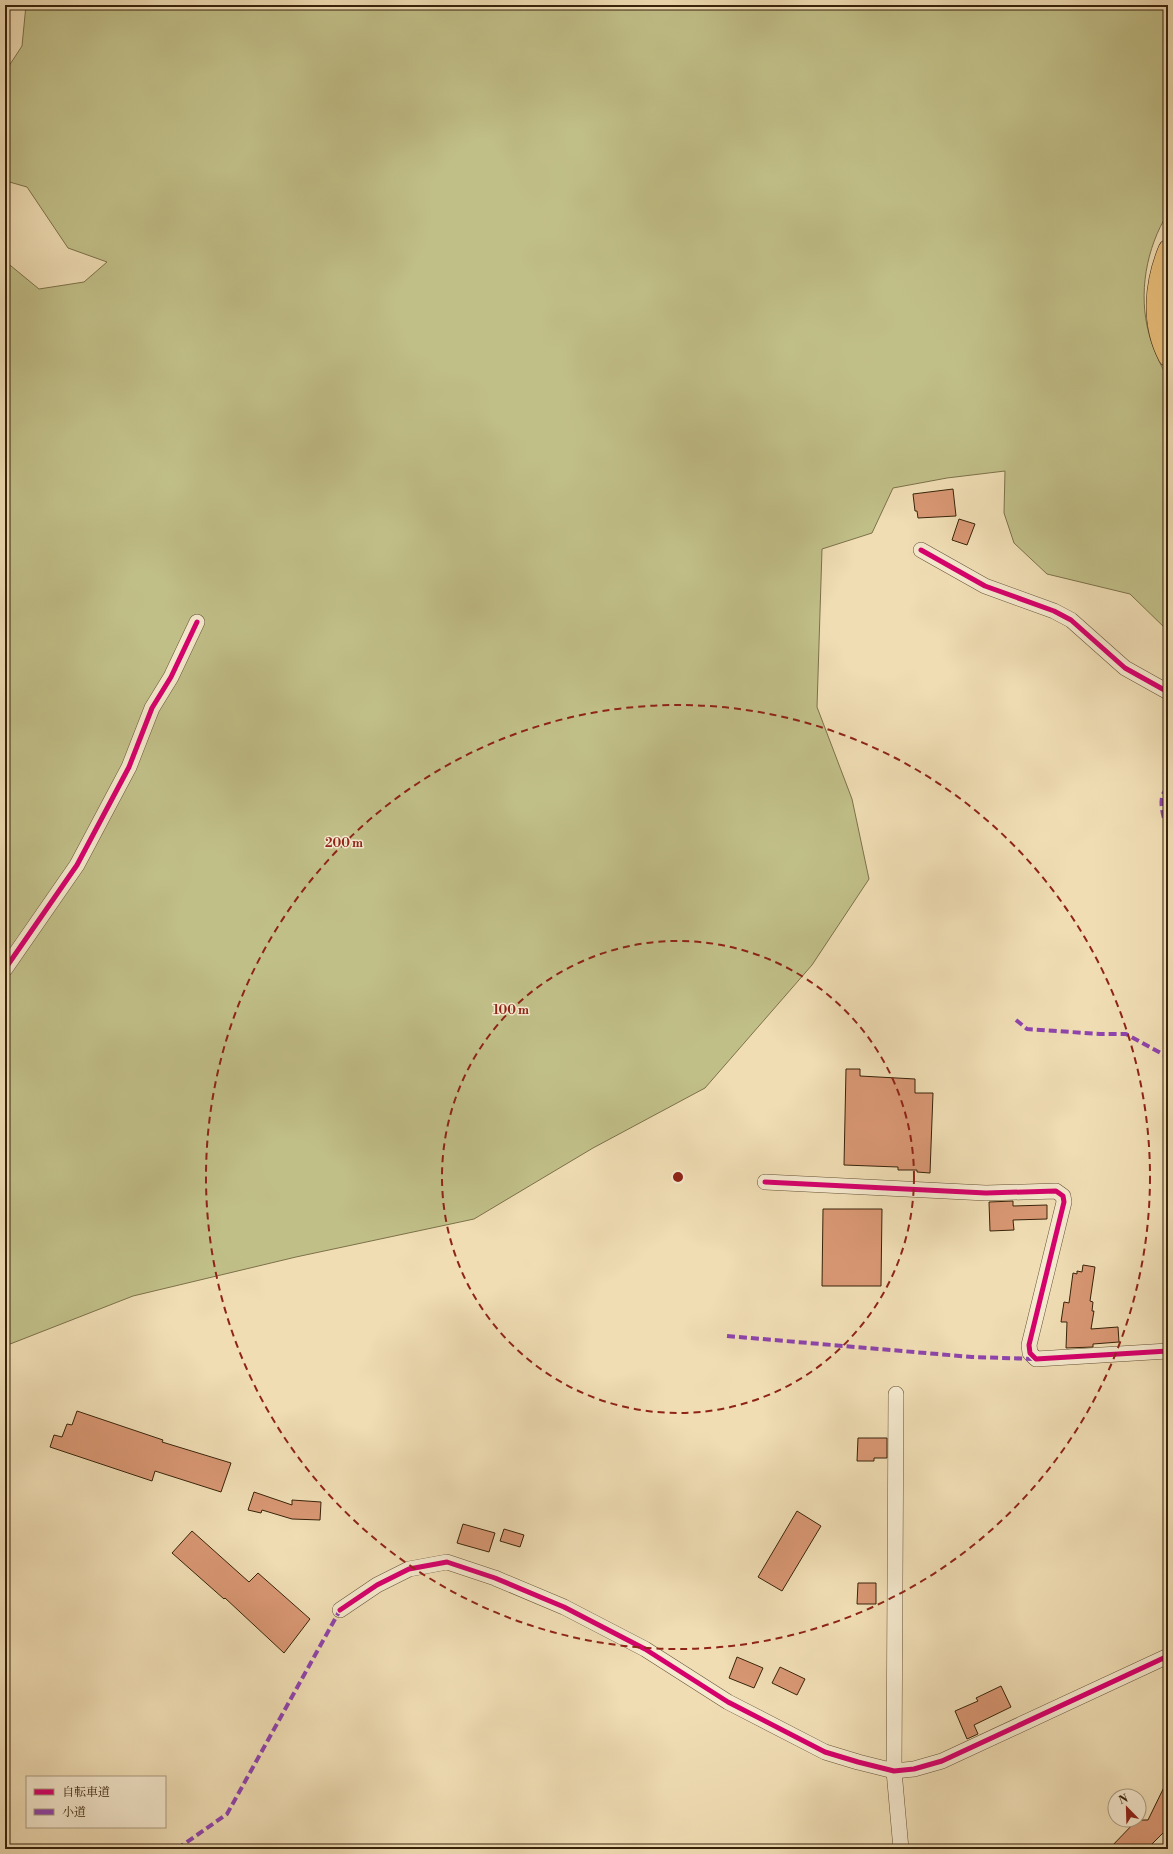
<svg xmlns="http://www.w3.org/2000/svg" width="1173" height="1854" viewBox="0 0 1173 1854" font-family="'Libre Bodoni','Noto Serif JP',serif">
  <rect width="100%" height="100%" fill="#f0ddb4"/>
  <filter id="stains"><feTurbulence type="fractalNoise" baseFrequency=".005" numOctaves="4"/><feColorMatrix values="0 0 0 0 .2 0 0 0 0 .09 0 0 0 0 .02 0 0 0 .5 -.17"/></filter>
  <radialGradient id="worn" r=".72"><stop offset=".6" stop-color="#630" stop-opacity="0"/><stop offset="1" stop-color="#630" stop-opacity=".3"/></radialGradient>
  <path fill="#c1bf88" stroke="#7c7149" d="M26,5H1168V213C1146,248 1138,294 1149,334C1153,350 1161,365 1168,379V631L1130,594L1047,574L1014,543L1004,513L1005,471L947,478L893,488L872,533L822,549L817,707L852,799L869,879L812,965L705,1088L593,1148L474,1219L296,1257L133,1296L5,1346V261L39,289L84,282L107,262L68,248L27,187L6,181L5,179V72L22,46Z"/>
  <g fill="#d89773" stroke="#38230a">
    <polygon points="953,489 956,516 918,518 917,511 915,511 913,494"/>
    <polygon points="959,519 975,524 967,545 952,540"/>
    <polygon points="846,1069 860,1069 860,1076 915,1079 915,1093 933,1093 930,1173 917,1172 917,1170 898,1170 898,1167 844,1165"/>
    <polygon points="1013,1201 1013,1206 1047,1205 1047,1219 1013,1220 1014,1230 990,1231 989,1202"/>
    <polygon points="823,1209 882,1209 881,1286 822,1286"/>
    <polygon points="1083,1265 1095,1267 1090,1301 1093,1302 1092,1311 1094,1311 1091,1329 1118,1327 1119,1342 1093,1344 1093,1347 1066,1348 1067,1322 1061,1322 1064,1302 1069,1303 1073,1273 1077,1274 1077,1271 1082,1272"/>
    <polygon points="77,1411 163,1440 162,1442 231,1463 221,1492 155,1471 152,1481 50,1447 54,1435 62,1437 67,1424 72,1425"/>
    <polygon points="858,1438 887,1438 887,1458 874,1458 874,1461 857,1461"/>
    <polygon points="254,1492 292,1505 292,1500 321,1502 320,1520 292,1519 262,1510 261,1513 248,1510"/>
    <polygon points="797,1511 821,1526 782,1591 758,1577"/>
    <polygon points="463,1524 495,1533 489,1552 457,1543"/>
    <polygon points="504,1529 524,1535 520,1547 500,1541"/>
    <polygon points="192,1531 249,1582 258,1573 310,1619 284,1653 225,1598 224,1599 172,1553"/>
    <polygon points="858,1583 876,1583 876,1604 857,1604"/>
    <polygon points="737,1657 763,1668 754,1688 729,1678"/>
    <polygon points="780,1667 805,1679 797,1695 772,1683"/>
    <polygon points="1001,1686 1011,1707 974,1725 978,1734 967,1739 955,1711 978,1701 976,1698"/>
    <polygon points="1168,1779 1168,1828 1147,1849 1109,1849 1137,1820 1148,1820"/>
  </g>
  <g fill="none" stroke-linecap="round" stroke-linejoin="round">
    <defs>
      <g id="minor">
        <polyline points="921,550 985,586 1054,611 1071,620 1125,668 1168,692"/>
        <polyline points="5,969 77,865 129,767 152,708 171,677 197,622"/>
        <polyline points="765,1182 986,1193 1056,1191 1063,1196 1064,1202 1029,1345 1030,1353 1036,1359 1168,1351"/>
        <polyline points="896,1394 894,1771 901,1849"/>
        <polyline points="340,1610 377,1585 409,1569 447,1562 495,1578 564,1607 645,1649 728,1702 825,1752 858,1762 894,1771 914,1769 942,1761 1168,1656"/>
      </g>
      <path id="major" d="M1168,249C1154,283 1150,323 1168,357"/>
    </defs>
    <use href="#minor" stroke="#665234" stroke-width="16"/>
    <use href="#major" stroke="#38230a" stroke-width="20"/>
    <use href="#minor" stroke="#f5e9ce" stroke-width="15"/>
    <use href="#major" stroke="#e8be7a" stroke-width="19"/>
    <g stroke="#8e44ad" stroke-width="4" stroke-dasharray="8 4" stroke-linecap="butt">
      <polyline points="1168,722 1166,732 1168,738"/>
      <path d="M1168,788C1155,797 1165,820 1168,833"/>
      <polyline points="1016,1020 1027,1029 1100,1034 1126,1034 1168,1057"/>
      <polyline points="727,1336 972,1357 1036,1359"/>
      <polyline points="177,1849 227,1814 340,1610"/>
    </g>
    <defs>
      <g id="cycleway">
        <polyline points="921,550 985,586 1054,611 1071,620 1125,668 1168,692"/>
        <polyline points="5,969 77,865 129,767 152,708 171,677 197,622"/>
        <polyline points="765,1182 986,1193 1056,1191 1063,1196 1064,1202 1029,1345 1030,1353 1036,1359 1168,1351"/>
        <polyline points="340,1610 377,1585 409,1569 447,1562 495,1578 564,1607 645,1649 728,1702 825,1752 858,1762 894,1771 914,1769 942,1761 1168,1656"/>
      </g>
    </defs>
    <use href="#cycleway" stroke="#f5e9ce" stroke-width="8"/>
    <use href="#cycleway" stroke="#d6006c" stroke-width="5"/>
  </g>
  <g fill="none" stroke="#8f2418" stroke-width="2" stroke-dasharray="7 5">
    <circle cx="678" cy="1177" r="236"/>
    <circle cx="678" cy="1177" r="472"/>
  </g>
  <circle cx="678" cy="1177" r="6" fill="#8f2418" stroke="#f5e9ce" stroke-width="2"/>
  <g font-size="12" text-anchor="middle" font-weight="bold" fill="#8f2418" stroke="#f5e9ce" stroke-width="3" stroke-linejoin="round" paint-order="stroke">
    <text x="344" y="847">200 m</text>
    <text x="511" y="1014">100 m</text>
  </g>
  <rect width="1173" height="1854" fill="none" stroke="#f0ddb4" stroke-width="20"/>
  <rect x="6" y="6" width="1161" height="1842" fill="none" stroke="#38230a" stroke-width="2"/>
  <rect x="10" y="10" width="1153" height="1834" fill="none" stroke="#38230a"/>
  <rect x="26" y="1776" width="140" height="52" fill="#f5e9ce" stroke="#a99a80"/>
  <rect x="34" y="1789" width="20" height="6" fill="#d6006c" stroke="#a99a80"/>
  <text x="62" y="1796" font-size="12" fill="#38230a">自転車道</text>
  <rect x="34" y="1809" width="20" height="6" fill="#8e44ad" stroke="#a99a80"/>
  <text x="62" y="1816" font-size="12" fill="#38230a">小道</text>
  <g transform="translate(1127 1808) rotate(337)"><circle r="19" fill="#f5e9ce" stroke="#a99a80"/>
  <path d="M0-3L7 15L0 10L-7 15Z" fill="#8f2418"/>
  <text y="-6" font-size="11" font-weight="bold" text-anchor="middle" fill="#38230a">N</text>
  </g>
  <rect width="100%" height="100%" filter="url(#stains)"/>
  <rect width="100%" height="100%" fill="url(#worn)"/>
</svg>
